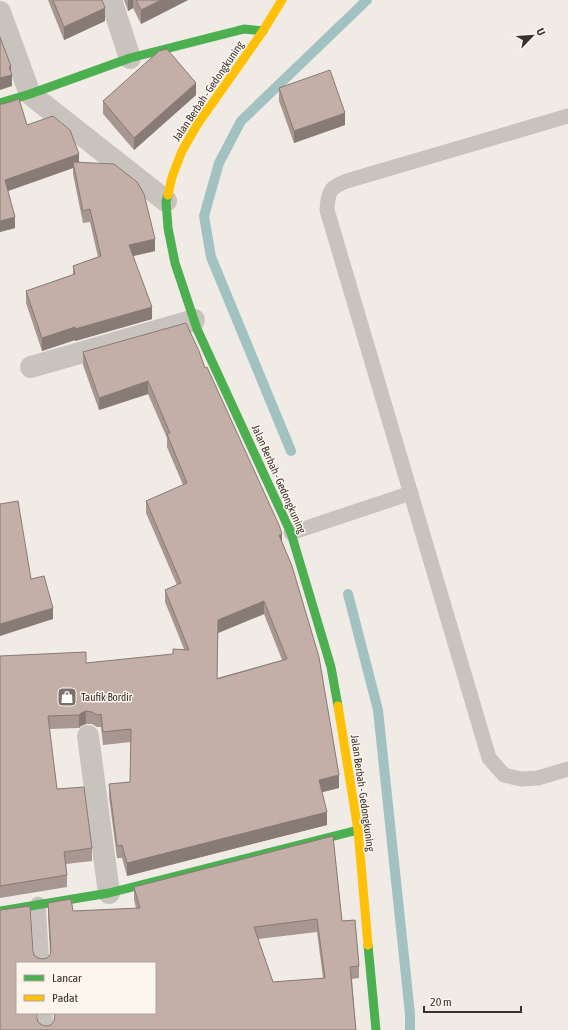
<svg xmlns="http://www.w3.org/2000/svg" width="568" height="1030" viewBox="0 0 568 1030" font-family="'Asap Condensed',sans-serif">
  <rect width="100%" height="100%" fill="#f0ebe5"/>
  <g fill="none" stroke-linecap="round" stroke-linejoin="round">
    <g stroke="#a1c2c1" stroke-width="10">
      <polyline points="291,451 211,257 204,216 219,163 241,121 367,0"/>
      <polyline points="348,594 378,710 410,1014 410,1030"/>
    </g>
    <g stroke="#c9c3be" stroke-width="15">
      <path d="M568,116L350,180C331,186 328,190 327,210L489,758L504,775L521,779L538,778L568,769"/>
      <polyline points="291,533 411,493"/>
      <polyline points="38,904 42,963"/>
      <polyline points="45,1013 46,1030"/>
    </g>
    <g stroke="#c9c3be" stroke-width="22">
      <polyline points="111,0 130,58"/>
      <polyline points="0,12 30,94 166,201"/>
      <polyline points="31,367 194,320"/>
      <polyline points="88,736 109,893"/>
    </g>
    <g stroke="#4caf50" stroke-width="9">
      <polyline points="0,103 30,94 130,58 244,29 263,31"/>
      <polyline points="168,195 166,201 168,228 175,263 197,329 291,533 331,667 338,706"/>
      <polyline points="0,911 109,893 358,830"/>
      <polyline points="368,945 376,1030"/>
    </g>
    <g stroke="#ffc107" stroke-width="9">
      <polyline points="168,195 172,177 182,151 197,125 263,31 282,0"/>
      <polyline points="338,706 358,830 368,945"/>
    </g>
  </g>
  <g fill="#a89690" fill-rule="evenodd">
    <polygon points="48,0 102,0 105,21 64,40"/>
    <polygon points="124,0 188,0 141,24 133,8 128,11"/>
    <polygon points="279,88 345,125 294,143 279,101"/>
    <polygon points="196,95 134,150 103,114 103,101"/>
    <polygon points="0,104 27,125 79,162 155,251 133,256 152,319 75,341 75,340 42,351 26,303 26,291 73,275 73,266 98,257 90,222 83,223 73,174 73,168 8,191 15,228 0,232"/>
    <path d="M83,352L205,368L282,542L339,788L322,792L327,825L127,876L122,858H117L109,797V784L130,782L131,742L103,745L101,727H97L92,724H86L81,726L79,728L49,729L57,789L92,848V861L66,864L67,875V887L0,898V656L86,663L173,654L184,649L165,602V590L177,585L146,513V501L183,485L167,447V438L148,394L99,410L83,365ZM264,614L282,660L217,678L218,633Z"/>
    <path d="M333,836L342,921L355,920L359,966V978L352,979L356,1030H0V910L30,906L33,951L34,955L38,958L43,959L47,958L50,955V953L48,916V903L71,899L73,911L136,908L134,900V887ZM317,932L323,978L273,982L258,939ZM17,963H155V1013H54V1021L51,1025L46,1026L42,1025L38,1022L37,1018V1013H17Z"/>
  </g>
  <g fill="#887a75">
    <polygon points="128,0 133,0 133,8 128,11"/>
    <polygon points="161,0 188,0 141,24 141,10"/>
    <polygon points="105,8 105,21 64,40 64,27"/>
    <polygon points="11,66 11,75 12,75 12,86 0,90 0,78 9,67"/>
    <polygon points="196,83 196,95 134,150 134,138"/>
    <polygon points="345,113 345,125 294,143 294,131"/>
    <polygon points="79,154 79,166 73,162 73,168 5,192 5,180"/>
    <polygon points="15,217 15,228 0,232 0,221"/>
    <polygon points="155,239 155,251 129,257 129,245"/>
    <polygon points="152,307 152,319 75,341 75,329"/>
    <polygon points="75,327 75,340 42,351 42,338"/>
    <polygon points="148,381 148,394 99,410 99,398"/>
    <polygon points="282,534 282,547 279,535"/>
    <polygon points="264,601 264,614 218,633 218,620"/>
    <polygon points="53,608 53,619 0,636 0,624"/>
    <polygon points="86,711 86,724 81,726 79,728 79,715 81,713"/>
    <polygon points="339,775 339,788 319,793 319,780"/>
    <polygon points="327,812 327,825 127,876 127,863"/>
  </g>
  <g fill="#c3afa7" stroke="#887a75" fill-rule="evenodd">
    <polygon points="53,0 102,0 105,8 64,27"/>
    <polygon points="136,0 161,0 141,10"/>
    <polygon points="0,37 11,66 9,67 12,75 0,78"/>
    <polygon points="167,49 196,83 134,138 103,101 159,51"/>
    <polygon points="330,70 345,113 294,131 279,88"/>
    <polygon points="19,99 27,125 53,116 70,130 79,154 5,180 15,217 0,221 0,104 3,104"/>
    <polygon points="73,162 114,164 137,182 144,194 155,239 129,245 152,307 75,329 75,327 42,338 26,291 75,274 73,266 101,256 90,209 83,211"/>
    <path d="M186,323L199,351L205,368L207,367L279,525L282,534L279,535L292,566L319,657L339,775L319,780L327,812L127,863L122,845L117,846L109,784L130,782L131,729L103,732L101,714L97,715L92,712L86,711L81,713L79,715L48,716L57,789L84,787L92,848L64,852L67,875L0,886V656L86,652V663L173,654V649L189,650L165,590L181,583L146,501L187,483L167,434L170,433L148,381L99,398L83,352ZM264,601L287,659L217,679L218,620Z"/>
    <polygon points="18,501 31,579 44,576 53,608 0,624 0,504"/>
    <path d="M333,836L342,921L355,920L359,966L350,967L356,1030H0V910L30,906L33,951L34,955L38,958L43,959L47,958L50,955L51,950L48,903L71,899L73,911L140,908L134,887ZM317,919L325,978L273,982L254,927ZM17,963H155V1013H55L54,1021L51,1025L46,1026L42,1025L38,1022L37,1018V1013H17Z"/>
  </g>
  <defs>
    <symbol id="shop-square" viewBox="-11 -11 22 22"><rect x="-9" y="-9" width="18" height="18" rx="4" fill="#7a716c" stroke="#fbf5ee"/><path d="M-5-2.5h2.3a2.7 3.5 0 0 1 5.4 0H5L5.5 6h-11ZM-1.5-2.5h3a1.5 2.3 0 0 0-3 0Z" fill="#fff"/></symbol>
  </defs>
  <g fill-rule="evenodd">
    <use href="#shop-square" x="56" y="686" width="22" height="22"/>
  </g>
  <g text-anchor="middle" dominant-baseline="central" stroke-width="3" stroke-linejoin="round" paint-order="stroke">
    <g font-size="11" fill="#3b302b" stroke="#fbf5ee">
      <text transform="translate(208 91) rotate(-56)">Jalan Berbah - Gedongkuning</text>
      <text transform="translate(279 479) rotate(66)">Jalan Berbah - Gedongkuning</text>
      <text transform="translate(363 793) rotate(82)">Jalan Berbah - Gedongkuning</text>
    </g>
    <g font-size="11" fill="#3b302b" stroke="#fbf5ee" text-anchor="start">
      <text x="81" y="697">Taufik Bordir</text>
    </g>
  </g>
  <rect x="16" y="962" width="140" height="52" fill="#fbf5ee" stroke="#aea6a0"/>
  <rect x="24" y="975" width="20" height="6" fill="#4caf50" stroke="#aea6a0"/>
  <text x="52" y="982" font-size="12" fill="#3b302b">Lancar</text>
  <rect x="24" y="995" width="20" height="6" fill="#ffc107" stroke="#aea6a0"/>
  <text x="52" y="1002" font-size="12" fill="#3b302b">Padat</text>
  <g transform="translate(532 36) rotate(65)" stroke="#fbf5ee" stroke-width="3" paint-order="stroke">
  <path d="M0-3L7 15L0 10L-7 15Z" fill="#3b302b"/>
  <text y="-6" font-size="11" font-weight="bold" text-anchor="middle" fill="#3b302b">U</text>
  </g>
  <path d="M424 1006v6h97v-6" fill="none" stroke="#3b302b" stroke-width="2"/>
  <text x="430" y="1006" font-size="12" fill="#3b302b" stroke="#fbf5ee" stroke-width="3" paint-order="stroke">20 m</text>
</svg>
